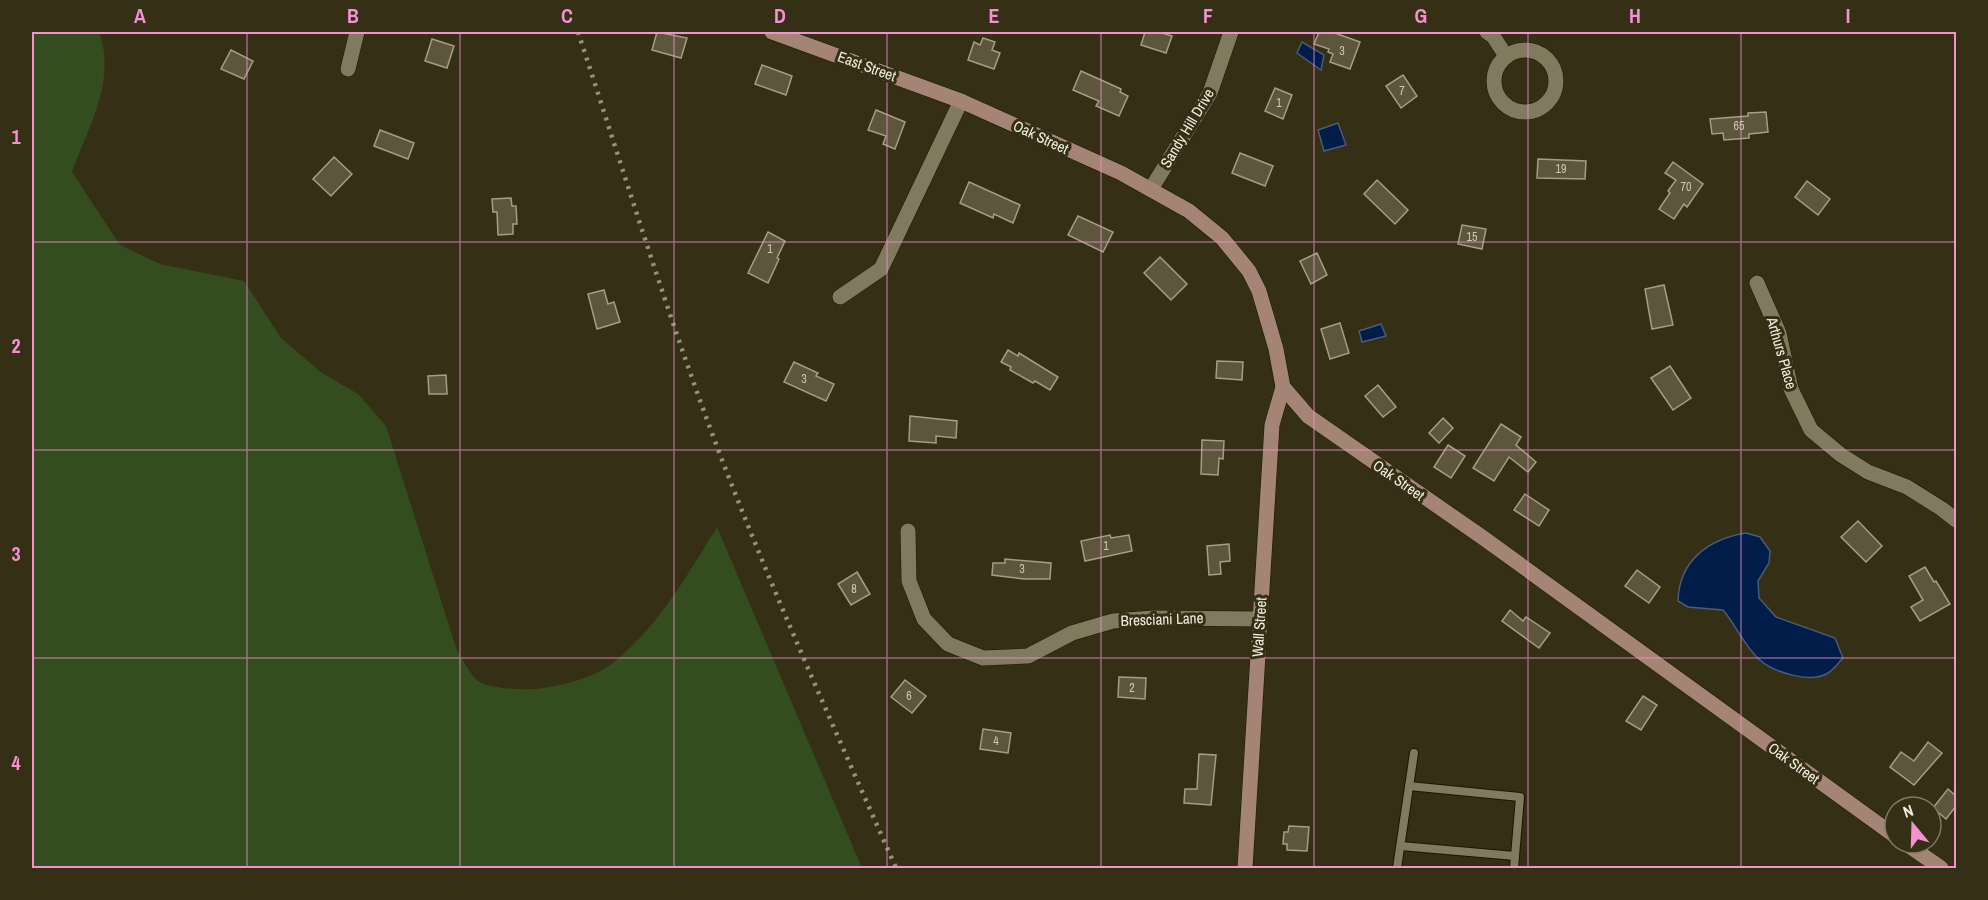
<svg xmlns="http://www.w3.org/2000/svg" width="1988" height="900" viewBox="0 0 1988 900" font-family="'Archivo Narrow',sans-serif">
  <rect width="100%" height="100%" fill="#352f16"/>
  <path fill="#334d1f" d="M32,32H99C117,79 88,128 72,172L120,245L160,264L244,281L281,338L322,373L358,394L386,426L457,651C462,658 471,676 478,681C488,688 519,690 532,689C556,688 595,678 614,662C658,627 688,574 717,527L862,868H32Z"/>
  <g fill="#001d4a" stroke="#495c77" stroke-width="1.5">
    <polygon points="1302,42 1324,55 1321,70 1297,53"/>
    <polygon points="1338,123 1346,145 1324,151 1318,130"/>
    <polygon points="1381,324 1386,336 1362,342 1359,331"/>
    <path d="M1746,533L1760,537L1770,551L1769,563L1758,581L1759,598L1776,617L1835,638L1843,658C1838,663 1833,671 1826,674C1809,683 1773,672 1760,660C1744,646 1736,625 1723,610L1688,607L1678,601C1679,560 1709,539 1746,533Z"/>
  </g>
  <g fill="#5d563c" stroke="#a59e81" stroke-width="1.5">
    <polygon points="657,32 687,38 681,58 652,50"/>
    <polygon points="1145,32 1159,32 1172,36 1166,53 1141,45"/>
    <polygon points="1319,32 1332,32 1360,42 1350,69 1330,62 1333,54 1328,52 1329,49 1314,44"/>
    <polygon points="983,38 995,42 992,50 1000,53 994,69 968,60 974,42 980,45"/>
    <polygon points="432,39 454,46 447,68 425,61"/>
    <polygon points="231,50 253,61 244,79 221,69"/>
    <polygon points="762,65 792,76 786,95 755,84"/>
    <polygon points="1081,71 1121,89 1120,92 1128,96 1119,116 1096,106 1099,101 1073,90"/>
    <polygon points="1403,75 1417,96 1401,108 1386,86"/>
    <polygon points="1275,88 1292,95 1283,119 1265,111"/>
    <polygon points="876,110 905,122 895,149 883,144 886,136 868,130"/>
    <polygon points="1766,112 1768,132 1749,134 1749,138 1724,140 1723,133 1712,134 1710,119 1748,116 1748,113"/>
    <polygon points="380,130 414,143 408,159 374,146"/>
    <polygon points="1240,153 1273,166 1265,186 1232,173"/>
    <polygon points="334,157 352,174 331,196 313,179"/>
    <polygon points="1538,159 1586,161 1585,179 1537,178"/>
    <polygon points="1673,162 1703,184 1687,207 1684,204 1674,219 1659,209 1670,193 1668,191 1676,180 1665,173"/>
    <polygon points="1377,180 1408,210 1395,224 1364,194"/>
    <polygon points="1807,181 1830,199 1818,215 1795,197"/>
    <polygon points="969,182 1020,205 1013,223 994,214 993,218 960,203"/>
    <polygon points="511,198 512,206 516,206 517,224 513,224 513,234 498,235 497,212 493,212 492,199"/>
    <polygon points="1078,216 1113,232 1103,252 1068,235"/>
    <polygon points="1462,225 1486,229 1482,249 1458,244"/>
    <polygon points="768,232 785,241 777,258 779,259 768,283 748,273"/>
    <polygon points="1317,253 1327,275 1311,284 1300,261"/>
    <polygon points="1160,257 1187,284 1171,300 1144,273"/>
    <polygon points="1664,285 1673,325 1652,329 1645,289"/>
    <polygon points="604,290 608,304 614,302 620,322 597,329 588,294"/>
    <polygon points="1340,323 1349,353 1330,359 1321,329"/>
    <polygon points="1008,350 1018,356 1019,353 1058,377 1050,390 1035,381 1033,383 1010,370 1011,367 1001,362"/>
    <polygon points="1217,361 1243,362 1242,380 1216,378"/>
    <polygon points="794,362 818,373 816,376 834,384 826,401 784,382"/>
    <polygon points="1670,366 1691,398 1673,410 1651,378"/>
    <polygon points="446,375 447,394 429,394 428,376"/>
    <polygon points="1378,385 1396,407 1383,417 1365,396"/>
    <polygon points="910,416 957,421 956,438 936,436 936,443 909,441"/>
    <polygon points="1443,418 1453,428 1439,443 1429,433"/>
    <polygon points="1501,424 1521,437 1516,445 1536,462 1528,472 1509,457 1494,481 1473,468"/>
    <polygon points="1202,440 1224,441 1223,459 1219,458 1218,475 1201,474"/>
    <polygon points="1448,445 1465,456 1451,478 1434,467"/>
    <polygon points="1525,494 1549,510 1539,526 1514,510"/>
    <polygon points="1858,521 1882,546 1866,562 1841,537"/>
    <polygon points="1110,535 1111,538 1129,535 1132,551 1085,561 1081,541"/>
    <polygon points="1229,544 1230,561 1220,562 1221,574 1209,575 1207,546"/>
    <polygon points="1005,559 1051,563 1050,579 1024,579 992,575 993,563 1005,563"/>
    <polygon points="1925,567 1934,582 1936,581 1950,604 1920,621 1911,607 1923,600 1909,576"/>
    <polygon points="1637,570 1660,587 1649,603 1625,586"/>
    <polygon points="857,572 870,594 851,605 838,584"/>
    <polygon points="1510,610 1523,621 1526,617 1550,633 1539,648 1502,621"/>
    <polygon points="1119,677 1146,678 1145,699 1118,697"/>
    <polygon points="905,680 926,696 912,713 891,697"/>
    <polygon points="1643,696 1657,705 1641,730 1626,721"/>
    <polygon points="983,729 1011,733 1008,753 980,749"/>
    <polygon points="1928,742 1942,753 1914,785 1890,767 1901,752 1914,761"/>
    <polygon points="1199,754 1216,755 1211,805 1184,803 1185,789 1197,789"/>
    <polygon points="1948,789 1956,796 1956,806 1946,819 1933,808"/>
    <polygon points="1289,826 1309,827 1307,851 1287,850 1287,844 1283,844 1284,832 1288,832"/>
  </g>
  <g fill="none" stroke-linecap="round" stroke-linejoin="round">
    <defs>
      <g id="lane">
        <polyline points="1409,786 1520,797 1514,868"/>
        <polyline points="1401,846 1515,856"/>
        <polyline points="1397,868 1414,753"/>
      </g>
      <g id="street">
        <polyline points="1487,32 1493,36 1506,56"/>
        <circle cx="1525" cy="81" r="31"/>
        <polyline points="348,69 357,32"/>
        <polyline points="1151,189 1210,93 1231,32"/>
        <polyline points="1757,283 1779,333 1791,389 1811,430 1841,455 1868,472 1907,487 1942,509 1956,520"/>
        <polyline points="840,297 881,269 961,101"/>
        <polyline points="908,531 909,581 924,619 948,644 983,658 1028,656 1072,633 1113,621 1153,618 1259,619"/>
      </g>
      <g id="secondary">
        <polyline points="772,32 961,101 1121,173 1189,211 1222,238 1249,271 1259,291 1276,349 1283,387 1308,416 1482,537 1895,836"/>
        <polyline points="1905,843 1941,868"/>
        <polyline points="1245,868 1272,425 1283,387"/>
      </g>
    </defs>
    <use href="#lane" stroke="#1d1700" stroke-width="10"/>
    <use href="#street" stroke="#1d1700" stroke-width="16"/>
    <use href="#secondary" stroke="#1d1700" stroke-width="16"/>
    <use href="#lane" stroke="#817a5e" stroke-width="8"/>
    <use href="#street" stroke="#817a5e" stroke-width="15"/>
    <use href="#secondary" stroke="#a48474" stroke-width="15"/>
    <path stroke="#96917d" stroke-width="4.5" stroke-dasharray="3 6" stroke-linecap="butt" d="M578,32C624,172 667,314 719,452C773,593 835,730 896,868"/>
  </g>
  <path fill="none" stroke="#f591d2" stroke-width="1.5" stroke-opacity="0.55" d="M247,32V868M460,32V868M674,32V868M887,32V868M1101,32V868M1314,32V868M1528,32V868M1741,32V868M32,242H1956M32,450H1956M32,658H1956"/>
  <g text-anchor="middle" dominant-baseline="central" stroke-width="6" stroke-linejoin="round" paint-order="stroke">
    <g font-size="12" fill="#cdc8b6">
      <text x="1342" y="51">3</text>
      <text x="1402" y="91">7</text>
      <text x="1279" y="103">1</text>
      <text x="1739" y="126">65</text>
      <text x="1561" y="169">19</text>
      <text x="1686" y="187">70</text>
      <text x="1472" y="237">15</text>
      <text x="770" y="249">1</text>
      <text x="804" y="379">3</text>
      <text x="1106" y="546">1</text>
      <text x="1022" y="569">3</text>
      <text x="854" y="589">8</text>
      <text x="1132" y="688">2</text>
      <text x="909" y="696">6</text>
      <text x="996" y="741">4</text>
    </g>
    <g font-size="15" fill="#f2eedf" stroke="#352f16">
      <text transform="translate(867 66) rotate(20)">East Street</text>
      <text transform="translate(1187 128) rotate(-59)">Sandy Hill Drive</text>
      <text transform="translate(1041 137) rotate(25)">Oak Street</text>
      <text transform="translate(1782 353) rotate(74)">Arthurs Place</text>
      <text transform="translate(1399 480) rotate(35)">Oak Street</text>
      <text transform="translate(1162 619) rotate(-2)">Bresciani Lane</text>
      <text transform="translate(1259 627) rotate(-86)">Wall Street</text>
      <text transform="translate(1794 763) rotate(36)">Oak Street</text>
    </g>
  </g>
  <rect width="1988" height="900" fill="none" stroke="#352f16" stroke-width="66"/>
  <g transform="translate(1913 825) rotate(341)"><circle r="28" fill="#352f16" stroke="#817b66" stroke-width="1.5"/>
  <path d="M0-4.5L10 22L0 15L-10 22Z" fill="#f591d2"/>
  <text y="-9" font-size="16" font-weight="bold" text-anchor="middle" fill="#f2eedf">N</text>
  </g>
  <rect x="33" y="33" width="1922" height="834" fill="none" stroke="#f591d2" stroke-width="2"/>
  <g font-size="20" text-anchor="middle" font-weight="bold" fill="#f591d2">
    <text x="140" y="23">A</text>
    <text x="353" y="23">B</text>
    <text x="567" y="23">C</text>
    <text x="780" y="23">D</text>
    <text x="994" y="23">E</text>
    <text x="1208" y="23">F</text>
    <text x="1421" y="23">G</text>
    <text x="1635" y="23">H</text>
    <text x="1848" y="23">I</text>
    <text x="16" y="144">1</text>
    <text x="16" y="353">2</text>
    <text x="16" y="561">3</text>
    <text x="16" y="770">4</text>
  </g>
</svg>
